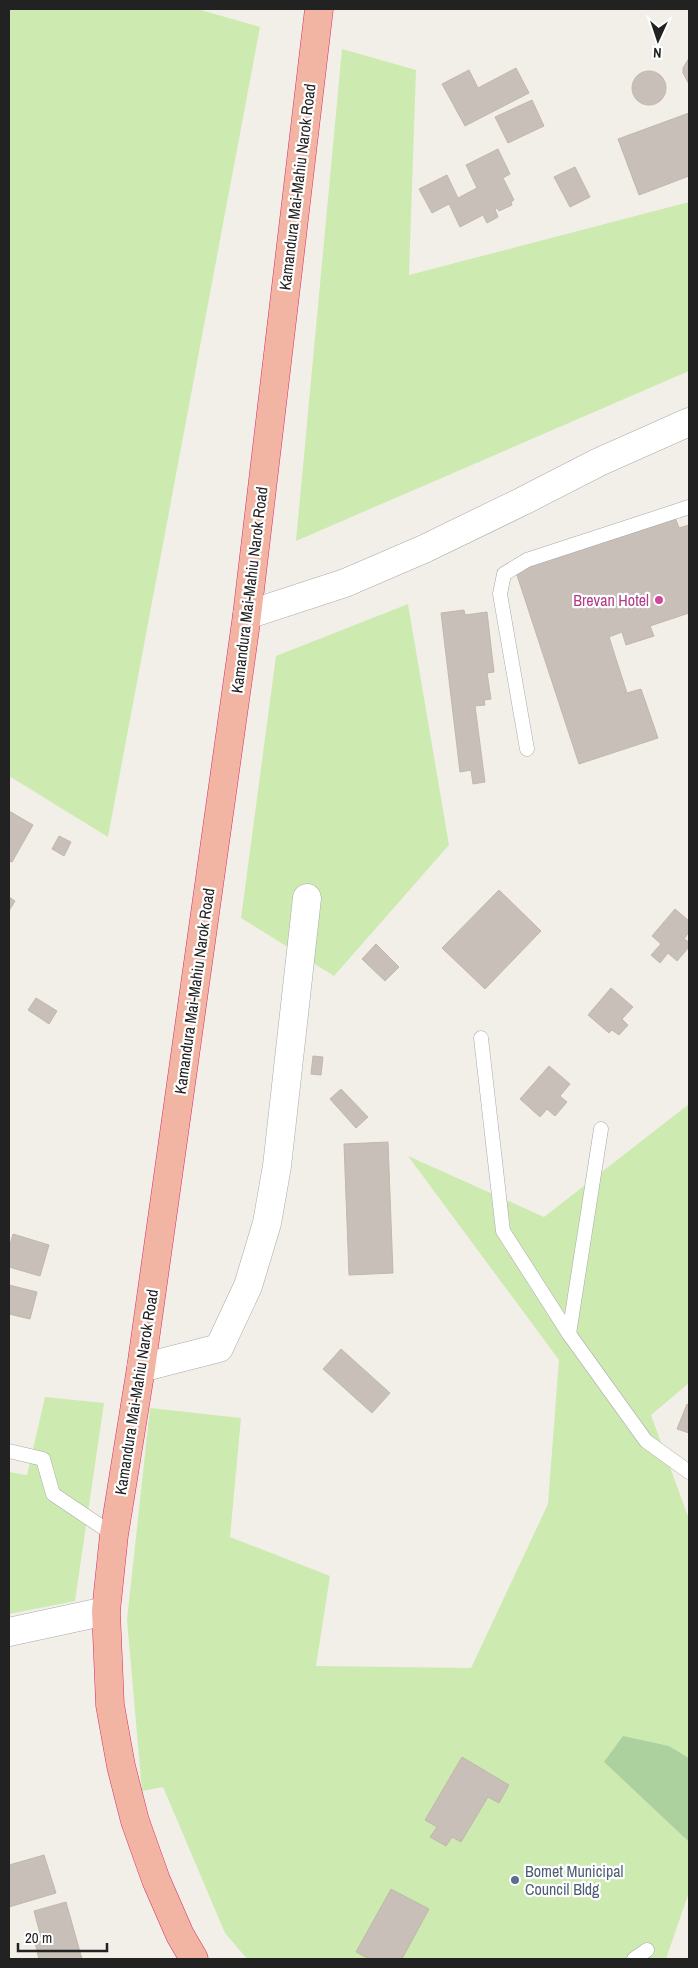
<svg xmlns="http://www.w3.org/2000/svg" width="698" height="1968" viewBox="0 0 698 1968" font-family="'Archivo Narrow',sans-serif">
  <rect width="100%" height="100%" fill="#f2efe9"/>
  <g fill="#cdebb0">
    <polygon points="9,9 197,9 260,27 108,837 9,776"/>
    <polygon points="342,49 416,70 409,275 689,202 689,371 296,541"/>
    <polygon points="408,604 449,845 334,976 241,918 276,656"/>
    <polygon points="689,1104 689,1383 651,1415 689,1519 689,1758 669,1746 604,1762 689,1842 689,1892 666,1959 247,1959 225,1933 163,1787 142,1791 127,1620 150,1408 241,1418 230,1537 330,1576 316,1666 471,1668 548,1504 559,1360 408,1156 544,1217"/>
    <polygon points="45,1397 104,1403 75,1601 9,1614 9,1472 27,1475"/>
  </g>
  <polygon fill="#add19e" points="623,1736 669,1746 689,1758 689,1842 604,1762"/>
  <g fill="#c7bfb8" stroke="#c4b6ab">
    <polygon points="689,58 689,84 683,73 683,68"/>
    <polygon points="516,68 529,93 465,126 442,84 469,70 478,88"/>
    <circle cx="649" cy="88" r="17"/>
    <polygon points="532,100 544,126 508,143 495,117"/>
    <polygon points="689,113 689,176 639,195 618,139"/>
    <polygon points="498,149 510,174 503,178 514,200 511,202 512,205 499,211 497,208 495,209 498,217 487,223 483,215 460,227 449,204 432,213 419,189 447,175 458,198 477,188 466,165"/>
    <polygon points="575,167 590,197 570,207 554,177"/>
    <polygon points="675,517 679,528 689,525 689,613 650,626 654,636 626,645 622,632 609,637 627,693 641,689 658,738 579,764 515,569"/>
    <polygon points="464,610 465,615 487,612 494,672 487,673 491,699 484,700 485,705 475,706 485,782 473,784 471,770 460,772 441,613"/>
    <polygon points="9,811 33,825 12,862 9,861"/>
    <polygon points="59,836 71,842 64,856 52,849"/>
    <polygon points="499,890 541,931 485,989 442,948"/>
    <polygon points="9,897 15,901 9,911"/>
    <polygon points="675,909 689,921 689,932 684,939 689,942 689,947 677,961 668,953 660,963 651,955 661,944 652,936"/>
    <polygon points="376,944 399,967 385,981 362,959"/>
    <polygon points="611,988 633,1007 622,1019 628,1025 619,1035 612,1030 609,1033 588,1015"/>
    <polygon points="36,998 57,1011 49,1024 28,1010"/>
    <polygon points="313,1056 323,1057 321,1075 311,1074"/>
    <polygon points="549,1066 570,1084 560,1096 567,1102 555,1116 547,1109 540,1117 520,1099"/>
    <polygon points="341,1089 368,1117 356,1128 330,1099"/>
    <polygon points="388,1142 393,1273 349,1275 344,1144"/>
    <polygon points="13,1234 49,1245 40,1276 9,1267 9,1248"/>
    <polygon points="9,1285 37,1292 30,1319 9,1314"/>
    <polygon points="341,1349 390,1393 372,1413 323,1369"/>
    <polygon points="687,1404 689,1405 689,1433 677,1429"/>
    <polygon points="462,1757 509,1785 499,1803 488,1797 461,1842 452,1837 446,1846 430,1837 437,1827 425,1820"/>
    <polygon points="44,1855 56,1893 9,1907 9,1865"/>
    <polygon points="391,1889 429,1909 402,1959 369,1959 356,1952"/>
    <polygon points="66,1902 82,1959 39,1959 35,1943 42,1941 34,1911"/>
  </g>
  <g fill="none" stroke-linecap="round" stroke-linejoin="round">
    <defs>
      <g id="service">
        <polyline points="527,749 500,594 504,574 527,560 689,507"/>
        <polyline points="481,1038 503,1231 569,1334 646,1441 689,1472"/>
        <polyline points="569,1334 601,1129"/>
        <polyline points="9,1451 43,1459 53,1494 114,1535"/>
        <polyline points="634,1959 647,1950"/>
      </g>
      <g id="minor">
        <polyline points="247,615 345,583 424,549 523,501 599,462 689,422"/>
        <polyline points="141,1368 219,1348 248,1286 267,1223 277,1166 307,898"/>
        <polyline points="9,1632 106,1611"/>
      </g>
      <polyline id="trunk" points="194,1959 180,1935 156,1880 135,1821 121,1766 110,1705 106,1611 114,1535 141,1368 247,615 319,9"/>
    </defs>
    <use href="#service" stroke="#a9a9a9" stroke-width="15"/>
    <use href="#minor" stroke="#a9a9a9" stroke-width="29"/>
    <use href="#trunk" stroke="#dc2a67" stroke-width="29"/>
    <use href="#service" stroke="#fff" stroke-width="14"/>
    <use href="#minor" stroke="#fff" stroke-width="28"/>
    <use href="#trunk" stroke="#f2b4a3" stroke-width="28"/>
  </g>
  <circle fill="#d1479c" stroke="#fff" stroke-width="2" cx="659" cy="600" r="5"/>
  <circle fill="#5c6f8a" stroke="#fff" stroke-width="2" cx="515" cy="1880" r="5"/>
  <g text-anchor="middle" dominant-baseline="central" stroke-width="4.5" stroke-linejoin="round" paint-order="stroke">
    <g font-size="16" fill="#222" stroke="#fff">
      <text transform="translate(297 187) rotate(-83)">Kamandura Mai-Mahiu Narok Road</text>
      <text transform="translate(249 590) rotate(-83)">Kamandura Mai-Mahiu Narok Road</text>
      <text transform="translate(194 991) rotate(-82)">Kamandura Mai-Mahiu Narok Road</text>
      <text transform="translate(136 1392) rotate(-81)">Kamandura Mai-Mahiu Narok Road</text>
    </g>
    <g font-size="16" fill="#b23c85" stroke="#fff" text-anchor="end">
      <text x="649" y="600">Brevan Hotel</text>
    </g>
    <g font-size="16" fill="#4e5e75" stroke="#fff" text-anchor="start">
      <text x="525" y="1871">Bomet Municipal<tspan x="525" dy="18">Council Bldg</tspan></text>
    </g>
  </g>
  <rect width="698" height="1968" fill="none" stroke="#222222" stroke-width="20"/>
  <g transform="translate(658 40) rotate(183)" stroke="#ffffff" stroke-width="4" paint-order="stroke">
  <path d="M0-4L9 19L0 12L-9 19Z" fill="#222222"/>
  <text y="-8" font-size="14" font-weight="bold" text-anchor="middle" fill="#222222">N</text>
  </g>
  <path d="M18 1943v8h89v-8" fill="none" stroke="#222222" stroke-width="2.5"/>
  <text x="25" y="1943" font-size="15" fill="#222222" stroke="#ffffff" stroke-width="4" paint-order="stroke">20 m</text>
</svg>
